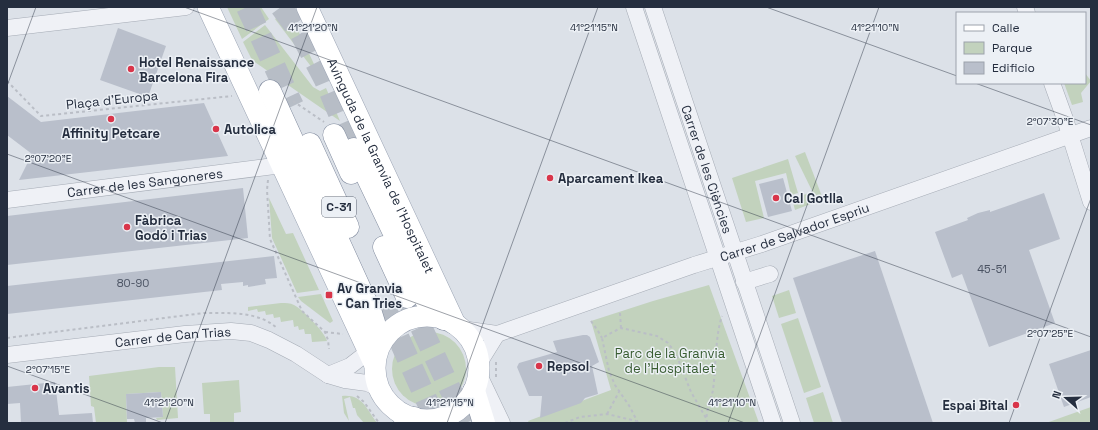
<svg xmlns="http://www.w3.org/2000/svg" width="1098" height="430" viewBox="0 0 1098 430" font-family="'Space Grotesk',sans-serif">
  <rect width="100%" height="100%" fill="#dce1e8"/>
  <g fill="#c2d2bd">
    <polygon points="227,7 261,7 269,19 242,39"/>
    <polygon points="288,9 322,81 275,19"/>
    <polygon points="265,25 313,87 320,91 326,88 340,121 252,60 243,42"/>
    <polygon points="1085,73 1091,81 1081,93 1083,102 1072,105 1064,83 1085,83"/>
    <polygon points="805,152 823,199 817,201 795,156"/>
    <polygon points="788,159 798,193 791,195 786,173 755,181 764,218 746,222 732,178"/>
    <polygon points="809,193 813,203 795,210 792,199"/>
    <polygon points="269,198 286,234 293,233 319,290 297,293 272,238"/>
    <polygon points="709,285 759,423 529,423 528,421 611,390 591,321 653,301"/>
    <polygon points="789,290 796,313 779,318 772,296"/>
    <polygon points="321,294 333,321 330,323 301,301 298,297"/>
    <path d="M281,303C286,303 290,303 294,305C302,309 325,332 327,341L312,342L311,334H305L304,329L299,330L298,326L294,327L293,320L281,322L280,317L274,318L273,314L266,315L265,311L258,312L257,309L248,311V307Z"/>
    <polygon points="798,318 821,387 804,393 781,324"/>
    <circle cx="429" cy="369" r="37"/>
    <polygon points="159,367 175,367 178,418 157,420 156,418 163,417 161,392 126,394 127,423 96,423 94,407 91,406 89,376"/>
    <polygon points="239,380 241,412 234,413 234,423 210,423 210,414 204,414 202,383"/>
    <polygon points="823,392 833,423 814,423 806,398"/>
    <path d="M342,396C362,394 366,408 377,423H364L357,415L355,408H353L350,397L344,399L349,421L344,413Z"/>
    <polygon points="1091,407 1091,423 1046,423"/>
  </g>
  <g fill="#b9bfcb">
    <polygon points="118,28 166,46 148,97 100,80"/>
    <polygon points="7,96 41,122 204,103 228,156 19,180 32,154 7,135"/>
    <polygon points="783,178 792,211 768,217 759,184"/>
    <polygon points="243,188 248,238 7,265 7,216"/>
    <polygon points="1044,193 1060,239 1029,250 1055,323 989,347 962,274 952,278 935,232 968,220 967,218 978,213 990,210 990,212"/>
    <polygon points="875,251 933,423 842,423 793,278"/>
    <polygon points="274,256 277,278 265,279 266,284 248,287 248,285 243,286 243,282 221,284 222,290 7,314 7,286"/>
    <polygon points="583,335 587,335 590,337 599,362 592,366 598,394 585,398 581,403 540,418 542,396 529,396 517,367 519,363 557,352 553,341"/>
    <polygon points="1091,350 1091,397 1064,407 1049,364"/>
    <polygon points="55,382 59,415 92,413 93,423 21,423 20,403 7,404 7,387"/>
    <polygon points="161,392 163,417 146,418 146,423 135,423 134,419 127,419 126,394"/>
  </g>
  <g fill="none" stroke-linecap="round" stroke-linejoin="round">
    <g stroke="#b7bdc6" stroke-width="22" stroke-dasharray="22 11" stroke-linecap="butt">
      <polyline points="247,7 293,106"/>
      <polyline points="281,7 301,34 325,80 354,149"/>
      <polyline points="407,297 466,423"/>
      <polyline points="385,308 437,423"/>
    </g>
    <defs>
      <g id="minor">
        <polyline points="634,7 773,423"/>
        <path id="s1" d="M653,7L792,423"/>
        <polyline points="1025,7 1027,13"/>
        <polyline points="7,28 186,7"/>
        <polyline points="1052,83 1065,119 1091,202"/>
        <path id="s2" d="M7,200L282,165"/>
        <polyline points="744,282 770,274"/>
        <path id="s3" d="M462,329L497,334L500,333L694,265L762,244L1091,128"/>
        <path id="s4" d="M7,355L185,334L231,331L251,333L269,340L296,354L328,375L345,380L367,383L379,388"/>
        <polyline points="479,363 497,334"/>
        <polyline points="328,375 350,366 377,345"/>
        <polyline points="479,375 502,423"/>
        <polyline points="398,410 403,423"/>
      </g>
      <g id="major">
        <polyline points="208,7 374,363"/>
        <path id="s5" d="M307,7L455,324"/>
        <circle cx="427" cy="368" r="52"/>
      </g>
      <g id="highway">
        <polyline points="270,91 371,313 380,342"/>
        <polyline points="334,135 351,173"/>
        <polyline points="310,144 348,227"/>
        <polyline points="354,149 426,300 444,319"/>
        <polyline points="384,247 407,297"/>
        <polyline points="474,391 484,423"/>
        <polyline points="414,418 419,423"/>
      </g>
    </defs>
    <use href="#minor" stroke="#a5abb5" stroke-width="17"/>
    <use href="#major" stroke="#9ba4b4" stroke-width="22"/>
    <use href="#highway" stroke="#838da0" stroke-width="23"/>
    <g stroke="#babec6" stroke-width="2" stroke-dasharray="3 3" stroke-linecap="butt">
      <polyline points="7,81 41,116 232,96"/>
      <polyline points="293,101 324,122"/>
      <polyline points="268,180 267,190 270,239 302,311 325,332 328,340 329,349"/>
      <polyline points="620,313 621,328"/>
      <polyline points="591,321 598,331 602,338"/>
      <polyline points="325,332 343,334"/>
      <path d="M7,338L204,313C228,313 258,311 277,328"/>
      <polyline points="496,362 496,378"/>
      <polyline points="357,396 364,402 379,423"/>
      <polyline points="607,414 619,392"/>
      <polyline points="565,423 580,417 607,414 636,421"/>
      <polyline points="638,423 630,407 615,385 609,371 602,338 613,332 621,328 657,336 668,343 676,354 691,392 706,418"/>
      <path d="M707,423C705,412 711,400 713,390C716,368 715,336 722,316"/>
    </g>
    <use href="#minor" stroke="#eff1f6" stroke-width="16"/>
    <use href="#major" stroke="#fff" stroke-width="21"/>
    <use href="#highway" stroke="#fff" stroke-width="22"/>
  </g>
  <path fill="none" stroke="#252e3f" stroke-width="1" stroke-opacity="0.45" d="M184,7L1091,337M766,7L957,76M975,83L1091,125M7,86L36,7M7,154L745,423M7,366L163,423M165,423L317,7M447,423L598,7M728,423L879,7M1009,423L1091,198"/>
  <g fill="#d9354a" stroke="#ecf0f5" stroke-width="1.5">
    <circle cx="131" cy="69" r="4"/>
    <circle cx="111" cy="119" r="4"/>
    <circle cx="216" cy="129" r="4"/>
    <circle cx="550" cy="178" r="4"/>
    <circle cx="776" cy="198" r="4"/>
    <circle cx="127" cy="227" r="4"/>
    <rect x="325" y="291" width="8" height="8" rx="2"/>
    <circle cx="539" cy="366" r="4"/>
    <circle cx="35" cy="388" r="4"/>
    <circle cx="1016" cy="405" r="4"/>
  </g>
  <g text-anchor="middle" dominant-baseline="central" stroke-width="3" stroke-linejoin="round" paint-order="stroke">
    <g font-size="11" fill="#4a5262">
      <text x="992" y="269">45-51</text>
      <text x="133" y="283">80-90</text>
    </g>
    <rect fill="#ecf0f5" stroke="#616876" stroke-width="1" x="322" y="197" width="34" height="20" rx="3"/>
    <g font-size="12" font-weight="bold" fill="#252e3f">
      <text x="339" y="207">C-31</text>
    </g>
    <g font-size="13" font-weight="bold" fill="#252e3f" stroke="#ecf0f5" text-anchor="start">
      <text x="139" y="62">Hotel Renaissance<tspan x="139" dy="15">Barcelona Fira</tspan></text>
      <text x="224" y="129">Autolica</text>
      <text x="111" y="133" text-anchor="middle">Affinity Petcare</text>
      <text x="558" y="178">Aparcament Ikea</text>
      <text x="784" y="198">Cal Gotlla</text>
      <text x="135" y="220">Fàbrica<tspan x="135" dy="15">Godó i Trias</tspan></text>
      <text x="337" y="288">Av Granvia<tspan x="337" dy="15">- Can Tries</tspan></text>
      <text x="547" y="366">Repsol</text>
      <text x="43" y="388">Avantis</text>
      <text x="1008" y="405" text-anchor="end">Espai Bital</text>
    </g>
    <g font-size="13" fill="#252e3f" stroke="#ecf0f5">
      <text transform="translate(112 100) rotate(-6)">Plaça d'Europa</text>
      <text stroke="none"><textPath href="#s5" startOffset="175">Avinguda de la Granvia de l'Hospitalet</textPath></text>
      <text stroke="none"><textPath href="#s1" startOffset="171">Carrer de les Ciències</textPath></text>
      <text stroke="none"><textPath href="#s2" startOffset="139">Carrer de les Sangoneres</textPath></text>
      <text stroke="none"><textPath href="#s3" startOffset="350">Carrer de Salvador Espriu</textPath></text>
      <text stroke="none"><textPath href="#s4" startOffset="167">Carrer de Can Trias</textPath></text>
    </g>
    <g font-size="13" fill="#385c31" stroke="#ecf0f5">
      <text x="670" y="353">Parc de la Granvia<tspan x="670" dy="15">de l'Hospitalet</tspan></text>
    </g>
  </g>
  <g font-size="10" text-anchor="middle" fill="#252e3f" stroke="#ecf0f5" stroke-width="3" stroke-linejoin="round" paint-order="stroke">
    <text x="313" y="31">41°21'20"N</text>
    <text x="594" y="31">41°21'15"N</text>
    <text x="875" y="31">41°21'10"N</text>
    <text x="1050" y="125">2°07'30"E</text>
    <text x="48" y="162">2°07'20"E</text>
    <text x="1050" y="337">2°07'25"E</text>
    <text x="48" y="373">2°07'15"E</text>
    <text x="169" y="406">41°21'20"N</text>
    <text x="450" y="406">41°21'15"N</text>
    <text x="732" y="406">41°21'10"N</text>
  </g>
  <rect width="1098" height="430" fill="none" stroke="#252e3f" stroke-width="16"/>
  <rect x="956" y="12" width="130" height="72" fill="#ecf0f5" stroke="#9ca2ac"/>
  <rect x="964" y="25" width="20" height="6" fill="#ffffff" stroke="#9ca2ac"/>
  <text x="992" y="32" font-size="12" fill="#252e3f">Calle</text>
  <rect x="964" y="42" width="20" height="12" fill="#c2d2bd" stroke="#9ca2ac"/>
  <text x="992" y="52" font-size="12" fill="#252e3f">Parque</text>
  <rect x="964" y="62" width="20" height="12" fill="#b9bfcb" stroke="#9ca2ac"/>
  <text x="992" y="72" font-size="12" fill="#252e3f">Edificio</text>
  <g transform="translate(1066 398) rotate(290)" stroke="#ecf0f5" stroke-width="3" paint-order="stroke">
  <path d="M0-3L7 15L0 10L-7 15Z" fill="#252e3f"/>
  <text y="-6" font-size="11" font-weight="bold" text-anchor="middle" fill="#252e3f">N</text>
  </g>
</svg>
